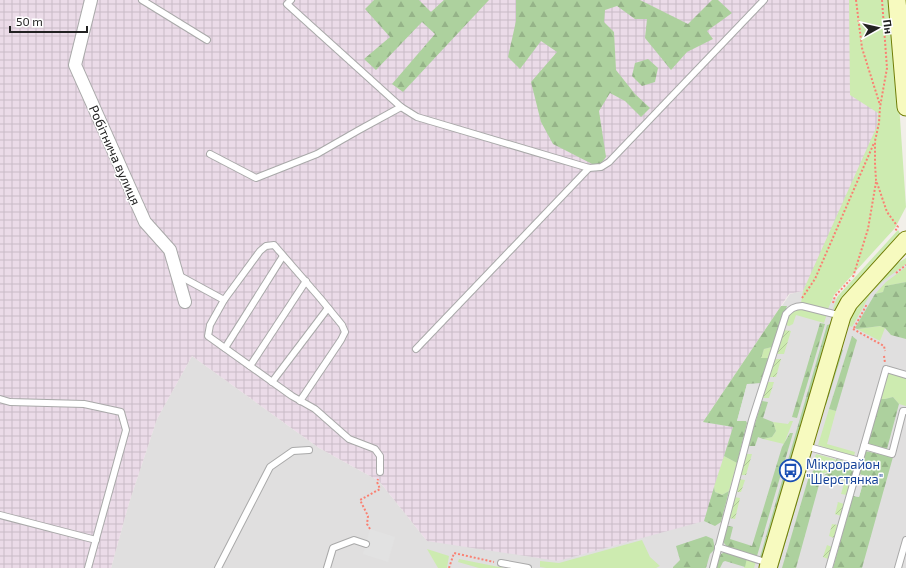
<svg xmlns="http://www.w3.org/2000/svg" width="906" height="568" viewBox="0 0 906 568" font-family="'Exo 2',sans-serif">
  <defs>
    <pattern id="industrial-grid" width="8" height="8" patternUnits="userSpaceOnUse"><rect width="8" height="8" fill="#ebdbe8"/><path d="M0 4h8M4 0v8" fill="none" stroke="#c9bcc7"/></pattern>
    <pattern id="forest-firs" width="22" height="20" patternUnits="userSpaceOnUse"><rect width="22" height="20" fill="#add19e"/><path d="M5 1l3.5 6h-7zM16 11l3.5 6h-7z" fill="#95b388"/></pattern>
    <pattern id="garden-furrows" width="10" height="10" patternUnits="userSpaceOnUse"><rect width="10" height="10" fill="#cdebb0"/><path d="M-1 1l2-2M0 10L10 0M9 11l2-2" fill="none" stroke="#b0c997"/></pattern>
  </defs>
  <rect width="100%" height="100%" fill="#f2efe9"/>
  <polygon fill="#e0dfdf" points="906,258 906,568 111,568 129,503 157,419 192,356 319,448 379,481 427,541 703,422 790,294 803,291 857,304 890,268"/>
  <polygon fill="url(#industrial-grid)" points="0,0 878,0 891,187 803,291 789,294 703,422 733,427 704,521 558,561 427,541 379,481 319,448 192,356 157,419 129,503 111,568 0,568"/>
  <g fill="#cdebb0">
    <polygon points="849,0 892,0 906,207 895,228 834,295 828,309 801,303 803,291 877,126 878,113 850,95"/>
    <polygon points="898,230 900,233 891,246 836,310 833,309 837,297"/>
    <polygon points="906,258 906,264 883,281 871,293 852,327 847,325 857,304 890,268"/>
    <polygon points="906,267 906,282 886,286 883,292 875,294 886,282"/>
    <path d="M800,309L827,314L824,323L796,315L793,324L789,326L786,325C788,315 790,312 800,309Z"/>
    <polygon points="880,326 885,328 880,341 857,329"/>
    <polygon points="772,347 769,358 761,358 764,349"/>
    <polygon points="887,372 906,378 906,406 899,404 893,397 885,399 880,399"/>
    <polygon points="829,409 836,411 827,444 855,452 854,456 826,448 818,445"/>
    <polygon points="790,421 793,421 784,444 763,439 772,437 776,431 773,422 788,424"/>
    <polygon points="816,454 835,459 833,470 822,474 821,467 811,469"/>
    <polygon points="724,456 737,463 729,491 722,495 715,492 714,487"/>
    <polygon points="845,480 851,482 847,495 841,494"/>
    <polygon points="642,540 650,557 660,566 656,568 546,568 540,567 540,561 559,563"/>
    <polygon points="427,549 449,556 447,568 438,568"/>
    <polygon points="747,558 756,561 754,568 744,568"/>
    <polygon points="459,559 504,568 479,568 458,562"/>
  </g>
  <g fill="url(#forest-firs)">
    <polygon points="374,0 419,0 431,12 444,0 489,0 403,92 392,84 435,34 422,22 376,70 364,59 390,37 365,9"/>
    <polygon points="516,0 640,0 688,24 712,0 718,0 732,13 707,31 713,39 687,52 671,70 645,38 647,19 635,19 617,6 605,10 604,22 614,32 616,70 635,94 650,108 641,117 625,101 610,93 599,111 606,157 598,167 553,144 541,122 531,82 557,52 541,41 520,69 508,57 516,21"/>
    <polygon points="648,59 658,68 655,82 642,86 632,76 635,63"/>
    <polygon points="906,282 906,339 891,335 885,328 880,326 857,329 855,328 875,294 883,292 885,286"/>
    <polygon points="781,306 787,306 772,347 764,349 761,358 769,358 760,383 747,384 737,421 746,421 747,423 737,463 724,456 733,427 703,422"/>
    <polygon points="820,323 825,324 797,418 792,417"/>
    <polygon points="831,324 765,558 760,557 827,325"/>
    <polygon points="852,336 857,340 836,411 829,409"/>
    <polygon points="838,347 843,350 826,405 821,403"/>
    <polygon points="893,397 899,404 887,449 867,444 879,399 885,399"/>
    <polygon points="762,401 768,402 763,418 773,422 776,431 772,437 763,439 758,437 755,446 748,446"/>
    <polygon points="790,433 793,433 757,556 728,548 724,543 723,536 725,528 729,526 733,527 730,539 752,546 782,447"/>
    <polygon points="865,451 893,457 862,568 833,568 853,496 859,497 865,476 859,474"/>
    <polygon points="836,459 856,464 851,482 824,475 833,470"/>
    <polygon points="821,469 822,474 796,568 782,568 809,476 814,470"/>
    <polygon points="806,473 778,568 773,568 799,476"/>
    <polygon points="714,487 715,492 722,495 729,491 721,522 715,526 704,521"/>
    <polygon points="706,536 713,539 715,549 710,554 706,568 673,568 673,567 680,560 676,546"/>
    <polygon points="725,552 747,558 745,567 725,561 723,562 720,568 715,568 718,559 721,554"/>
  </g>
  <g fill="url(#garden-furrows)">
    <polygon points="784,330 791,331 784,354 776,354"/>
    <polygon points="775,359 781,359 776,377 769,377"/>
    <polygon points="768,382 774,382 769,398 763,398"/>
    <polygon points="745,454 752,454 746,475 739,475"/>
    <polygon points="739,479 745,480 741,492 735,492"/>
    <polygon points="734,497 740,498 735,519 729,518"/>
    <polygon points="838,502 844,504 841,516 835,514"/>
    <polygon points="832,524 838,525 834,538 829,536"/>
    <polygon points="827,545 832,547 828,559 823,557"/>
  </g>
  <g fill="#e2e2e2">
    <polygon points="747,384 763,384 752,420 737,421"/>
    <polygon points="856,473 865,476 859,497 850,495"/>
    <polygon points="370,529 395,537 388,562 363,554"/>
  </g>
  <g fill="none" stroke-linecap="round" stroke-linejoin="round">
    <defs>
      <g id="lane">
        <polyline points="142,0 207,40"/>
        <polyline points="291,0 287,4 401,107"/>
        <polyline points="210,154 256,178 317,154 359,130 401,107 417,117 589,168 601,167 609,162 764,0"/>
        <polyline points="178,275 224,300 210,325 208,336 292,396 315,409 349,439 375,449 380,456 380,472"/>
        <polyline points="224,300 260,251 266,246 274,245 320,298 342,325 345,332 341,340 300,401"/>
        <polyline points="225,348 283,256"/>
        <polyline points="416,349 589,168"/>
        <polyline points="250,366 306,281"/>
        <polyline points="272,382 328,308"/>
        <polyline points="0,399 10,402 84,404 121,412 126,430 88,568"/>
        <polyline points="805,446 860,461"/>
        <polyline points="864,446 892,454 903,411 906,411"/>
        <polyline points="0,515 96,540"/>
        <polyline points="718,547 768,563"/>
        <polyline points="501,563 528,568"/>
        <polyline points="218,568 270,467 293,451 309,450"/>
        <polyline points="327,568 333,548 354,540 366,544"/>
        <path d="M713,568L752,420L786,314C791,309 794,306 802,306L842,316"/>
        <polyline points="829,568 886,369 906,375"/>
        <polyline points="898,568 906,540"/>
      </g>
      <polyline id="street" points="91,0 75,65 145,222 170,250 185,302"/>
      <g id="secondary">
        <polyline points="897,0 906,107"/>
        <polyline points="768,568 842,316 849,303 906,240"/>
      </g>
    </defs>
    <use href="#lane" stroke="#a9a9a9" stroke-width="8"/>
    <use href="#street" stroke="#a9a9a9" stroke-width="14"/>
    <use href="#secondary" stroke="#707d05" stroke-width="19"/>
    <g stroke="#fa8072" stroke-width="2" stroke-dasharray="2 2" stroke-linecap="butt">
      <polyline points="856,0 862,48 880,105"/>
      <polyline points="882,0 887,68 880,107 879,123 875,141 875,164 876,180 887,212 898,227 895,231"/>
      <polyline points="896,273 906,265"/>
      <polyline points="853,277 868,229 876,182"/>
      <polyline points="802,298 815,279 874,143"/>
      <polyline points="833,303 835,296 850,280"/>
      <polyline points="854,328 867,304"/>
      <polyline points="853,329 884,346 885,351"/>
      <polyline points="884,356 885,363"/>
      <polyline points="370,529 367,524 368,516 360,500 380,489 377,482 378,479"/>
      <polyline points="449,568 454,553 494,562"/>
    </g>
    <use href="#lane" stroke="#fff" stroke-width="6"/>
    <use href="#street" stroke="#fff" stroke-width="12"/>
    <use href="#secondary" stroke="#f7fabf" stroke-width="17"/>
  </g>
  <defs>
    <symbol id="bus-ring" viewBox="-11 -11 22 22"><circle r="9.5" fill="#fff" stroke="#1a4fb4" stroke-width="1.5"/><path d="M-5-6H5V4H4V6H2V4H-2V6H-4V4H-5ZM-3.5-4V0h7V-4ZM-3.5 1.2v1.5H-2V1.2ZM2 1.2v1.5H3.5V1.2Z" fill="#1a4fb4"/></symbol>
  </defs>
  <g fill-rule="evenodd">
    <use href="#bus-ring" x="778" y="458" width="25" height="25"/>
  </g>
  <g text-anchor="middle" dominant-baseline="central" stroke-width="3" stroke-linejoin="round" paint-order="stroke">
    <g font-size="13" fill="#222" stroke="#fff">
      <text transform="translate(115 155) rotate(66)">Робітнича вулиця</text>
    </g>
    <g font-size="13" fill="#164399" stroke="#fff" text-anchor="start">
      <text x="806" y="464">Мікрорайон<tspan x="806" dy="15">"Шерстянка"</tspan></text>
    </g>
  </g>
  <g transform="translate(878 28) rotate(82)" stroke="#ffffff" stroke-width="3" paint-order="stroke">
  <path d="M0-3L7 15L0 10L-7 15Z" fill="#222222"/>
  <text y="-6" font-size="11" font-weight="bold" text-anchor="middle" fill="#222222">Пн</text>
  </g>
  <path d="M10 26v6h77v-6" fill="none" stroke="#222222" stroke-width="2"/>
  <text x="16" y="26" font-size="12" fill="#222222" stroke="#ffffff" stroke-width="3" paint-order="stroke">50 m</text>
</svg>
